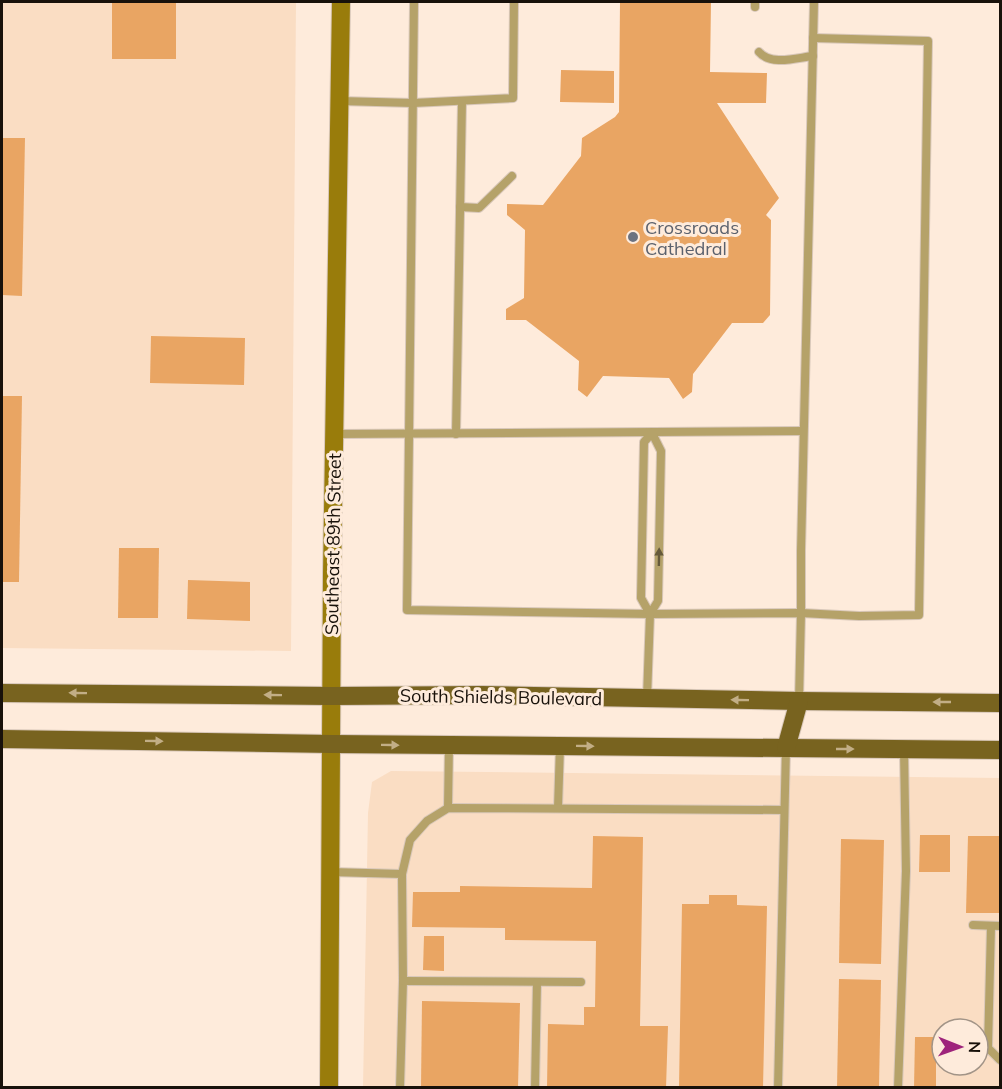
<svg xmlns="http://www.w3.org/2000/svg" width="1002" height="1089" viewBox="0 0 1002 1089" font-family="Mulish,sans-serif">
  <rect width="100%" height="100%" fill="#feebdb"/>
  <g fill="#faddc3" fill-rule="evenodd">
    <polygon points="2,2 296,2 291,651 2,648"/>
    <path d="M391,771L1000,778V1087L363,1088L368,813L372,782ZM942,1029H978V1065H942Z"/>
  </g>
  <g fill="#e9a563">
    <rect x="112" y="2" width="64" height="57"/>
    <polygon points="620,2 711,2 710,72 767,73 766,103 717,103 779,198 766,215 771,220 770,315 763,323 732,323 693,374 692,392 683,399 669,378 603,376 587,397 578,390 579,361 526,320 506,320 506,309 524,298 525,230 507,215 507,204 543,205 581,156 582,138 615,117 619,112"/>
    <polygon points="561,70 614,71 614,103 560,102"/>
    <polygon points="2,138 25,138 22,296 2,295"/>
    <polygon points="151,336 245,338 244,385 150,383"/>
    <polygon points="2,396 22,396 19,582 2,582"/>
    <polygon points="119,548 159,548 158,618 118,618"/>
    <polygon points="188,580 250,582 250,621 187,619"/>
    <polygon points="920,835 950,835 950,872 919,872"/>
    <polygon points="593,836 643,837 640,1026 668,1026 666,1088 547,1088 548,1024 584,1025 584,1007 595,1007 596,941 505,940 505,928 412,927 413,892 460,892 460,886 592,888"/>
    <polygon points="968,836 1000,836 1000,913 966,913"/>
    <polygon points="841,839 884,840 881,964 839,963"/>
    <polygon points="709,895 737,895 737,905 767,906 763,1088 679,1088 682,904 709,904"/>
    <polygon points="424,936 444,936 444,971 423,970"/>
    <polygon points="839,979 881,980 879,1088 837,1088"/>
    <polygon points="422,1001 520,1003 518,1088 421,1088"/>
    <polygon points="915,1037 936,1037 936,1088 914,1088"/>
  </g>
  <g fill="none" stroke-linecap="round" stroke-linejoin="round">
    <defs>
      <g id="service">
        <polyline points="414,2 407,610 650,614 801,613 859,616 919,615 928,41 813,38"/>
        <polyline points="755,7 755,2"/>
        <path d="M759,52C771,66 796,58 813,56"/>
        <polyline points="340,101 413,103 513,98 514,2"/>
        <polyline points="460,207 479,208 512,176"/>
        <polyline points="335,434 803,431"/>
        <polyline points="456,434 462,101"/>
        <polyline points="647,698 650,614 658,601 661,451 652,433 644,442 641,598 650,614"/>
        <polyline points="799,701 801,613 801,551 814,2"/>
        <polyline points="448,808 449,745"/>
        <polyline points="558,808 560,746"/>
        <polyline points="331,872 402,874 403,981 400,1088"/>
        <polyline points="402,874 410,840 427,821 448,808 784,810"/>
        <polyline points="973,925 1000,926"/>
        <polyline points="991,926 988,1048 1000,1060"/>
        <polyline points="403,981 581,982"/>
        <polyline points="535,1088 537,982"/>
        <polyline points="778,1088 786,748"/>
        <polyline points="898,1088 906,871 904,749"/>
      </g>
      <polyline id="secondary" points="329,1088 332,574 341,2"/>
      <g id="primary">
        <polyline points="2,693 331,696 482,695 799,701 1000,703"/>
        <polyline points="2,739 332,744 1000,750"/>
        <polyline points="786,748 799,701"/>
      </g>
    </defs>
    <use href="#service" stroke="#d9c8ba" stroke-width="10"/>
    <use href="#secondary" stroke="#d9c8ba" stroke-width="20"/>
    <use href="#primary" stroke="#d9c8ba" stroke-width="20"/>
    <use href="#service" stroke="#b5a269" stroke-width="8"/>
    <use href="#secondary" stroke="#997c0b" stroke-width="18"/>
    <use href="#primary" stroke="#78631f" stroke-width="18"/>
  </g>
  <defs><path id="oneway-solid" d="M-6-.8H1V-3.2L6.5 0L1 3.2V.8H-6Z" transform="scale(1.5)"/></defs>
  <use fill="#665a3a" href="#oneway-solid" transform="translate(659 557) rotate(-89)"/>
  <g fill="#c2ae86">
    <use href="#oneway-solid" transform="translate(78 693) rotate(-179)"/>
    <use href="#oneway-solid" transform="translate(273 695) rotate(-179)"/>
    <use href="#oneway-solid" transform="translate(740 700) rotate(-179)"/>
    <use href="#oneway-solid" transform="translate(942 702) rotate(-180)"/>
    <use href="#oneway-solid" transform="translate(154 741) rotate(1)"/>
    <use href="#oneway-solid" transform="translate(390 745) rotate(1)"/>
    <use href="#oneway-solid" transform="translate(585 746) rotate(1)"/>
    <use href="#oneway-solid" transform="translate(845 749)"/>
  </g>
  <circle fill="#6b7280" stroke="#feebdb" stroke-width="2" cx="633" cy="237" r="6"/>
  <g text-anchor="middle" dominant-baseline="central" stroke-width="6" stroke-linejoin="round" paint-order="stroke">
    <g font-size="18" fill="#5b616d" stroke="#feebdb" text-anchor="start">
      <text x="645" y="227">Crossroads<tspan x="645" dy="21">Cathedral</tspan></text>
    </g>
    <g font-size="18" fill="#18110a" stroke="#feebdb">
      <text transform="translate(333 544) rotate(-89)">Southeast 89th Street</text>
      <text transform="translate(501 697) rotate(1)">South Shields Boulevard</text>
    </g>
  </g>
  <rect width="1002" height="1089" fill="none" stroke="#18110a" stroke-width="6"/>
  <g transform="translate(960 1047) rotate(91)"><circle r="28" fill="#feebdb" stroke="#a29487" stroke-width="1.5"/>
  <path d="M0-4.5L10 22L0 15L-10 22Z" fill="#9e247b"/>
  <text y="-9" font-size="16" font-weight="bold" text-anchor="middle" fill="#18110a">N</text>
  </g>
</svg>
